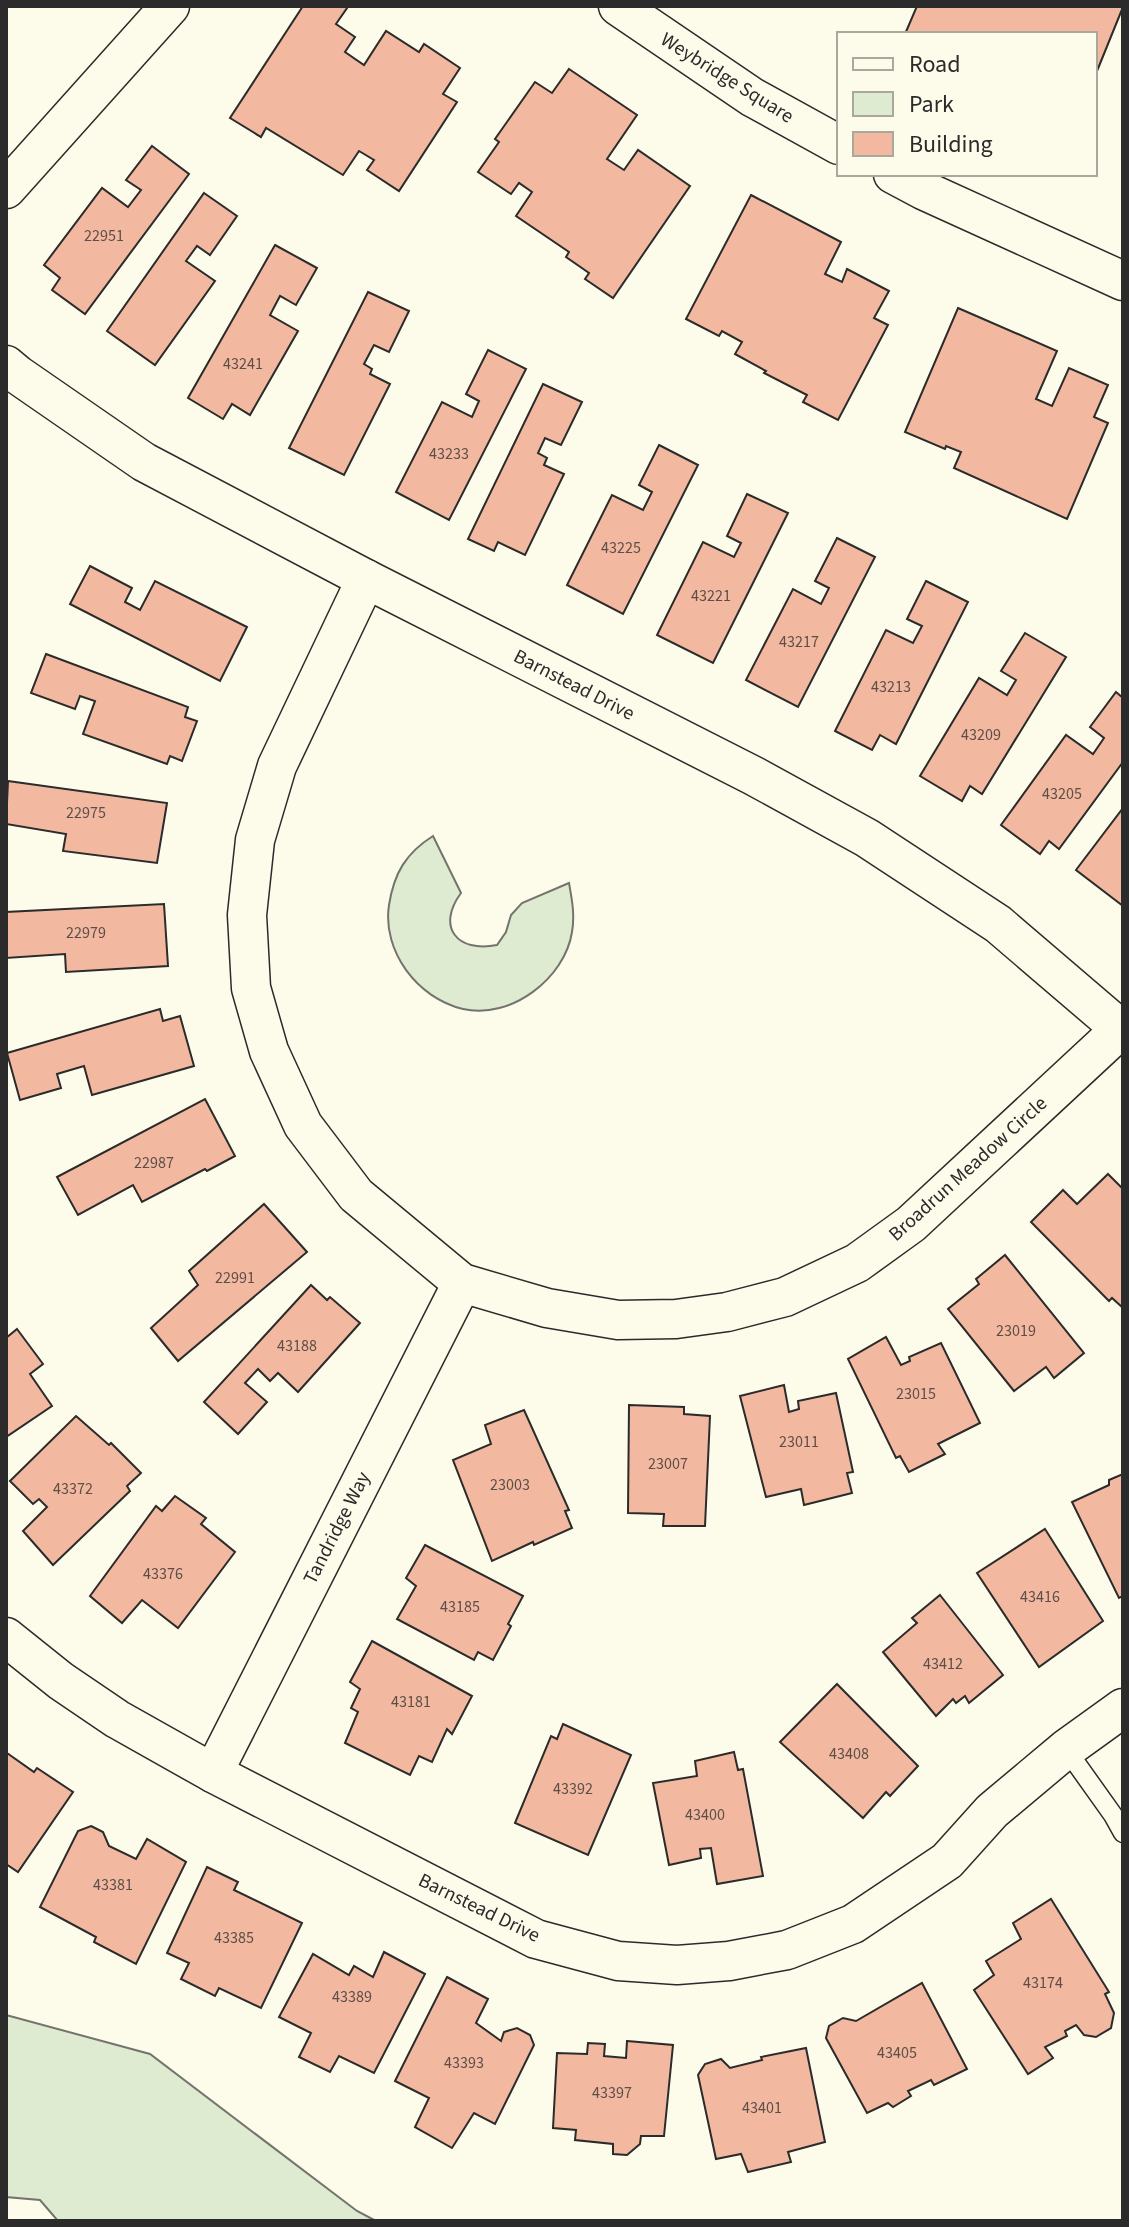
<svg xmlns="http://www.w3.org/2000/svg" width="1129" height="2227" viewBox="0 0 1129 2227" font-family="'Source Sans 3',sans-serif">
  <rect width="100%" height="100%" fill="#fdfbea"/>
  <g fill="#deebd1" stroke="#74746e" stroke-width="2">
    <path d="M433,836L461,893C436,927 457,953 497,945L506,932L511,915L522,903L569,883C572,900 575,915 572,932C565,978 511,1020 463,1009C417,998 382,951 389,905C394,873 406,853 433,836Z"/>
    <polygon points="6,2015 150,2054 357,2211 376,2221 58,2221 40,2200 6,2197"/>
  </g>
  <g fill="#f2b8a0" stroke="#2b2b2b" stroke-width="2">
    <polygon points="303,6 345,6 347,8 336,24 355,37 345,52 364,65 386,31 419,52 424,44 460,68 443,94 457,102 399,191 367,170 374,160 359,151 343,175 266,128 261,137 230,118"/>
    <polygon points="917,6 1123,6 1123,7 1095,76 1095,34 905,34"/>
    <polygon points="569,69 637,115 607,159 624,170 638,150 690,186 613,298 585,279 589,273 566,257 569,252 516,216 532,192 519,183 511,194 478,172 499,142 495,139 535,82 552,93"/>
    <polygon points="152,146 189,174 85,314 52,290 60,278 44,265 102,188 128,207 141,190 126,180"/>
    <polygon points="204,193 237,216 210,255 197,246 186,261 215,281 155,365 107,331"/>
    <polygon points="751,195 841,242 825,274 842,282 847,269 889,291 874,318 888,325 838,420 803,402 807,395 764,373 766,371 735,354 742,342 722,331 719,336 686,319"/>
    <polygon points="275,245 317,268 296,305 280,296 270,315 298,331 250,415 232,404 223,419 188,398"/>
    <polygon points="368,292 409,311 389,352 374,345 364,364 372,369 370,374 390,384 344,475 289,448"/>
    <polygon points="958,308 1057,351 1036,399 1052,406 1069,368 1108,385 1094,417 1108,423 1067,519 954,468 961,452 946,446 945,449 905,432"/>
    <polygon points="488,350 526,369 449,520 396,492 442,402 472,417 479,401 466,394"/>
    <polygon points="543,384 582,402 561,445 545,438 538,453 547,458 544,465 564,474 525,555 498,542 494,551 468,539"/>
    <polygon points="659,445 698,465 623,614 567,585 612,495 643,510 652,492 639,485"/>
    <polygon points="747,494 788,513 713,663 657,635 703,542 734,557 741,543 727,536"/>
    <polygon points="837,538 875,557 798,707 746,680 793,589 821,604 829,588 815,581"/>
    <polygon points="90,566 132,588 125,602 140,610 155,581 247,627 220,681 70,604"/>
    <polygon points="926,581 968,602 896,744 880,735 872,750 835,731 886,630 913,643 922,626 907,619"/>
    <polygon points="1025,633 1066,657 982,794 970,786 962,801 920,776 979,678 1007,695 1016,680 1001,671"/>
    <polygon points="46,654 188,707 185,717 197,721 182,761 170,756 167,764 83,734 95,701 80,696 75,709 31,693"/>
    <polygon points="1116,692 1123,698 1123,762 1059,849 1049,841 1040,854 1001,825 1066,735 1093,754 1104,738 1090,727"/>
    <polygon points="8,781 167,803 157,863 63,851 66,834 6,824"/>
    <polygon points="1123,808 1123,906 1076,870"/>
    <polygon points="164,904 168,966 66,972 65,954 6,958 6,912"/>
    <polygon points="160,1009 163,1021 180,1016 194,1066 92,1095 84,1066 57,1074 61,1088 20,1100 7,1053"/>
    <polygon points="205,1099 235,1156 207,1171 205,1169 142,1202 133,1185 78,1215 57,1177"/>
    <polygon points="1108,1174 1123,1189 1123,1308 1112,1298 1109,1301 1031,1222 1063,1190 1077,1204"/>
    <polygon points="264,1204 307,1252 178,1361 151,1328 198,1285 189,1271"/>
    <polygon points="1005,1255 1084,1353 1054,1378 1046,1367 1014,1391 948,1309 979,1284 976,1279"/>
    <polygon points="311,1285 327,1300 330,1297 360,1323 298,1392 278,1373 270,1381 258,1369 245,1383 267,1402 238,1434 204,1402"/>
    <polygon points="17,1329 43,1364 30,1374 52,1406 6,1437 6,1338"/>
    <polygon points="886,1337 901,1365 910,1361 909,1357 941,1343 980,1423 938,1444 945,1454 909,1472 900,1456 896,1458 848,1359"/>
    <polygon points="784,1385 789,1412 799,1409 798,1401 836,1393 853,1472 847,1473 852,1493 804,1505 801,1489 766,1497 740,1396"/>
    <polygon points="629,1405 684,1407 684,1414 710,1416 705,1526 663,1526 664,1514 628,1513"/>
    <polygon points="524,1410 569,1510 565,1511 572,1528 534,1545 533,1542 492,1561 453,1460 491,1444 485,1425"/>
    <polygon points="76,1416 109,1445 111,1443 141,1473 127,1486 130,1491 53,1565 23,1531 47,1507 39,1499 33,1504 10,1481"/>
    <polygon points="1123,1474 1123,1596 1119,1598 1072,1502 1109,1485 1109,1480"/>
    <polygon points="175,1496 206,1518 201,1524 235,1552 178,1628 142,1600 122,1623 90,1596 156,1506 162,1511"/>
    <polygon points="1045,1529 1103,1621 1039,1667 977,1573"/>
    <polygon points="425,1545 523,1596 508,1624 511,1626 493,1660 478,1652 474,1660 397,1619 416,1586 406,1578"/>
    <polygon points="940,1595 1003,1675 969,1703 965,1696 956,1703 953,1699 936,1716 883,1652 917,1623 912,1618"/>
    <polygon points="372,1641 472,1696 452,1734 447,1729 432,1762 419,1756 410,1775 345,1743 358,1712 351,1708 360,1689 350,1682"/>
    <polygon points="837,1684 918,1766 890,1796 886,1792 863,1818 780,1742"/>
    <polygon points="563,1724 631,1755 588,1855 515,1823 551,1736 557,1739"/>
    <polygon points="6,1741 7,1753 34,1772 37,1768 73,1792 18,1872 6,1864"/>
    <polygon points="734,1752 738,1770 743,1769 763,1876 717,1884 711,1848 700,1849 701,1858 669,1865 653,1783 697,1776 695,1761"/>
    <polygon points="91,1826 103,1832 109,1846 136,1859 147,1839 186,1862 136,1964 94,1942 96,1937 40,1907 78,1831"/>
    <polygon points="207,1867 238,1882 234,1890 302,1923 261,2008 219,1988 215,1996 181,1979 189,1963 167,1953"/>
    <polygon points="1051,1899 1109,1992 1105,1994 1114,2013 1111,2028 1096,2037 1084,2035 1076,2025 1065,2031 1067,2036 1045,2047 1053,2058 1028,2074 974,1990 994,1975 986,1961 1021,1939 1013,1923"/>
    <polygon points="384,1952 425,1974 374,2073 339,2056 330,2072 299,2057 311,2033 279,2017 313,1954 349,1975 354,1966 373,1977"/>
    <polygon points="447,1977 488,1999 476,2023 501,2041 504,2032 517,2028 530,2035 534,2045 495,2124 474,2113 452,2148 415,2127 429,2098 395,2081"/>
    <polygon points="922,1983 967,2069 934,2085 931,2080 908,2091 911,2096 893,2107 888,2103 867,2113 826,2038 829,2026 843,2018 856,2021"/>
    <polygon points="627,2041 673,2045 664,2136 641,2136 640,2144 627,2155 613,2154 613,2144 575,2140 576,2130 553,2128 557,2053 587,2054 588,2043 605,2044 604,2056 626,2058"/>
    <polygon points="806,2048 825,2142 788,2152 791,2162 748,2172 741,2154 716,2159 698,2075 705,2064 721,2059 730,2068 762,2060 761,2057"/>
  </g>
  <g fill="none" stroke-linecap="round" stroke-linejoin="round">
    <defs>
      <polyline id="service" points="1066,1749 1113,1815 1123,1833"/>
      <g id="minor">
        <polyline points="618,6 752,97 839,145"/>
        <polyline points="893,174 923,190 1123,281"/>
        <polyline points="6,189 170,6"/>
        <polyline points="6,365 18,375 144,462 366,579 754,776 867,838 998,924 1123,1031"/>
        <polyline points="366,579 277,766 255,840 247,915 251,988 269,1051 303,1125 356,1195 462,1283 547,1308 618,1320 676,1319 727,1312 785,1297 857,1263 911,1224 1123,1027"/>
        <polyline points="6,1637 61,1681 117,1719 213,1773 536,1939 618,1961 677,1965 729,1961 787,1950 853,1924 947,1861 992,1811 1066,1749 1123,1708"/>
        <polyline points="213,1773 462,1283"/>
      </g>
    </defs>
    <use href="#service" stroke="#2b2b2b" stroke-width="21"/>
    <use href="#minor" stroke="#2b2b2b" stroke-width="41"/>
    <use href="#service" stroke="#fdfbea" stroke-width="18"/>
    <use href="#minor" stroke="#fdfbea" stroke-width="38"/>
  </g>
  <g text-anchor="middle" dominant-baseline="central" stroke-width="6" stroke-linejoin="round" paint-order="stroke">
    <g font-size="16" fill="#5d4e48">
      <text x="104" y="236">22951</text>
      <text x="243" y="364">43241</text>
      <text x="449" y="454">43233</text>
      <text x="621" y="548">43225</text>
      <text x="711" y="596">43221</text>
      <text x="799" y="642">43217</text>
      <text x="891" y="687">43213</text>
      <text x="981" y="735">43209</text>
      <text x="1062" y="794">43205</text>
      <text x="86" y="813">22975</text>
      <text x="86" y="933">22979</text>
      <text x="154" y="1163">22987</text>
      <text x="235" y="1278">22991</text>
      <text x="1016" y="1331">23019</text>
      <text x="297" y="1346">43188</text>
      <text x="916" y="1394">23015</text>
      <text x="799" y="1442">23011</text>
      <text x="668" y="1464">23007</text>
      <text x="510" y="1485">23003</text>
      <text x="73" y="1489">43372</text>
      <text x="163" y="1574">43376</text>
      <text x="1040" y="1597">43416</text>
      <text x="460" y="1607">43185</text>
      <text x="943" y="1664">43412</text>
      <text x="411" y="1702">43181</text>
      <text x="849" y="1754">43408</text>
      <text x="573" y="1789">43392</text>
      <text x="705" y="1815">43400</text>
      <text x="113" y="1885">43381</text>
      <text x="234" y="1938">43385</text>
      <text x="1043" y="1983">43174</text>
      <text x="352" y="1997">43389</text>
      <text x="897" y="2053">43405</text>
      <text x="464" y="2063">43393</text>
      <text x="612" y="2093">43397</text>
      <text x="762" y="2108">43401</text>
    </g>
    <g font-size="20" fill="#2b2b2b" stroke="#fdfbea">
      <text transform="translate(727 78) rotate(32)">Weybridge Square</text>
      <text transform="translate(574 685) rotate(27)">Barnstead Drive</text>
      <text transform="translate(968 1169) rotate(-42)">Broadrun Meadow Circle</text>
      <text transform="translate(337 1528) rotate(-63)">Tandridge Way</text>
      <text transform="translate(479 1908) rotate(26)">Barnstead Drive</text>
    </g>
  </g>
  <rect width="1129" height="2227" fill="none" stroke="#2b2b2b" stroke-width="16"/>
  <rect x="837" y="32" width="260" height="144" fill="#fdfbea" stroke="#a9a89e" stroke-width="2"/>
  <rect x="853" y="58" width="40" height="12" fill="#fdfbea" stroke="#a9a89e" stroke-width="2"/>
  <text x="909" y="72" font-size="24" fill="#2b2b2b">Road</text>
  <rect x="853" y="92" width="40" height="24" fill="#deebd1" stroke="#a9a89e" stroke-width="2"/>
  <text x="909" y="112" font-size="24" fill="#2b2b2b">Park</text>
  <rect x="853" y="132" width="40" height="24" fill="#f2b8a0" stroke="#a9a89e" stroke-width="2"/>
  <text x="909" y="152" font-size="24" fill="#2b2b2b">Building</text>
</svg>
